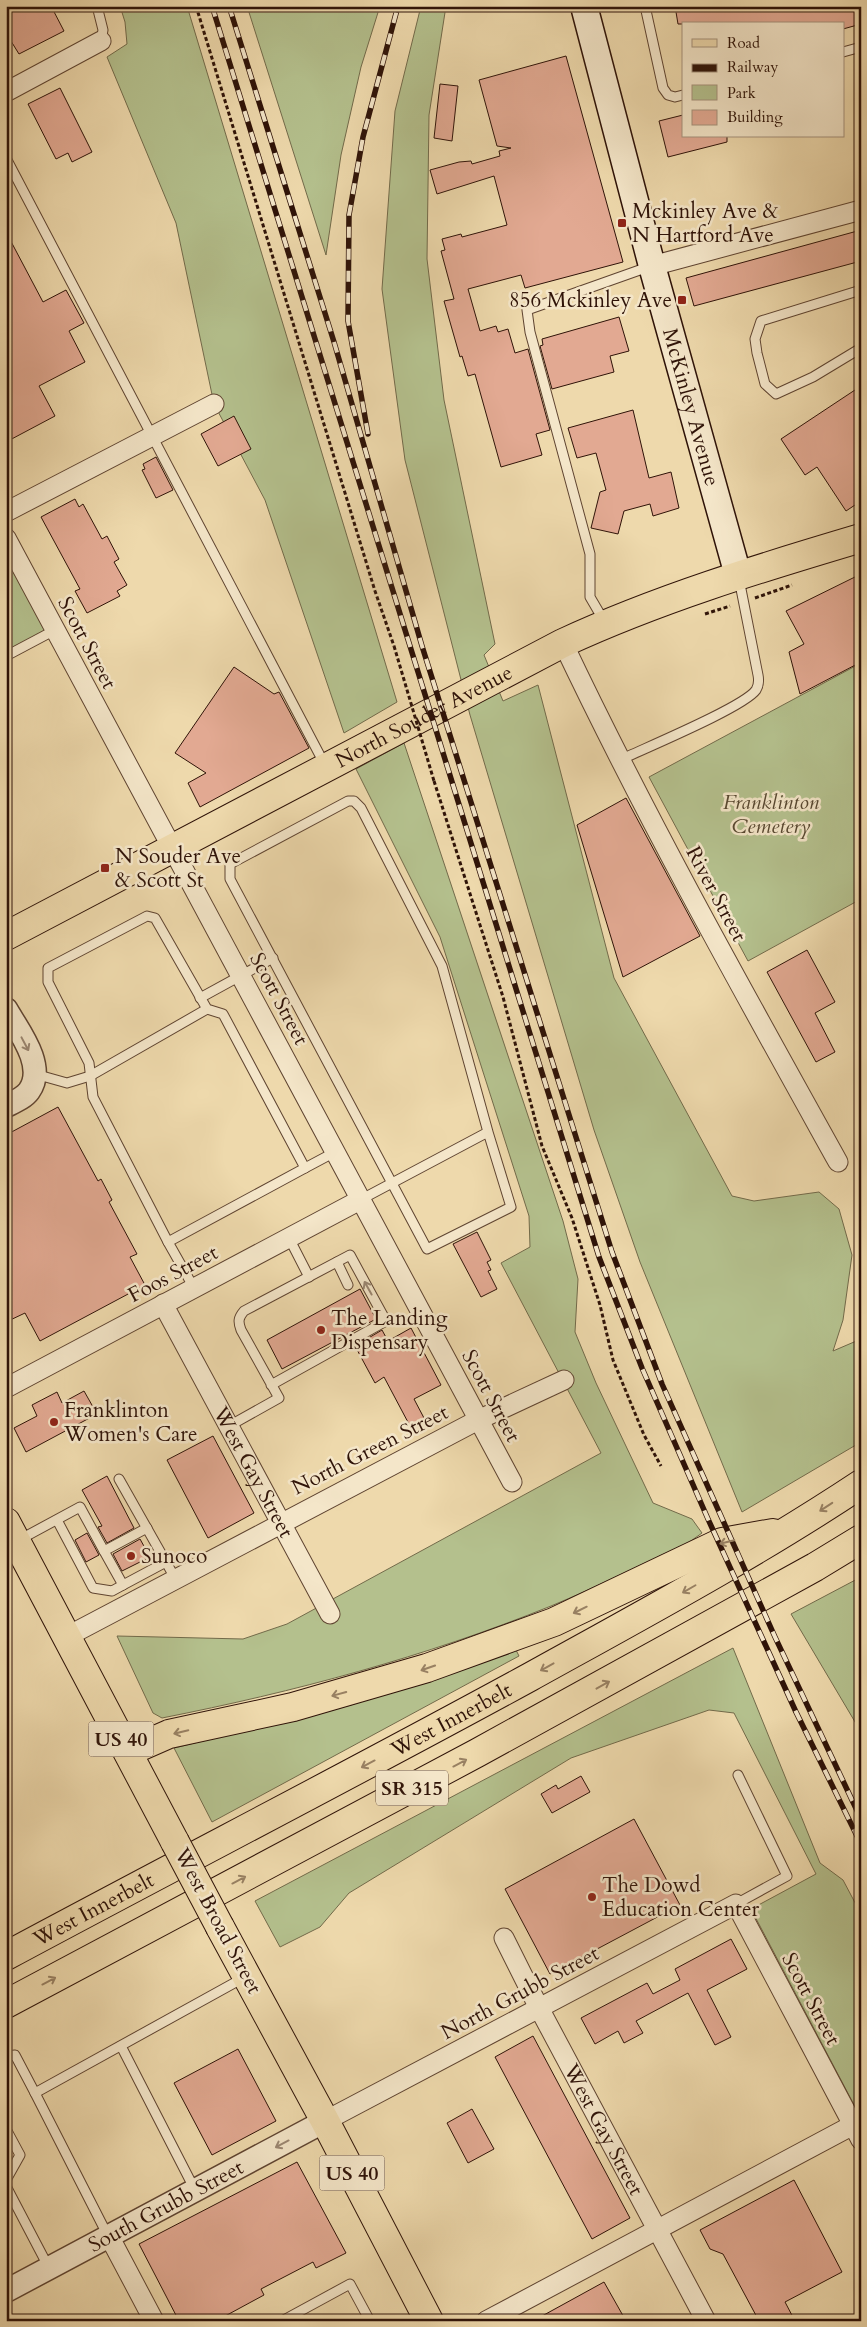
<svg xmlns="http://www.w3.org/2000/svg" width="867" height="2327" viewBox="0 0 867 2327" font-family="Cardo,serif">
  <rect width="100%" height="100%" fill="#eed9ac"/>
  <filter id="stains"><feTurbulence type="fractalNoise" baseFrequency=".004" numOctaves="4"/><feColorMatrix values="0 0 0 0 .2 0 0 0 0 .09 0 0 0 0 .02 0 0 0 .5 -.17"/></filter>
  <radialGradient id="worn" r=".72"><stop offset=".6" stop-color="#630" stop-opacity="0"/><stop offset="1" stop-color="#630" stop-opacity=".3"/></radialGradient>
  <g fill="#b4c08d" stroke="#726a4a">
    <polygon points="120,6 187,6 397,702 344,733 265,500 214,404 176,223 107,57 127,44 125,22"/>
    <polygon points="247,6 380,6 361,67 341,155 326,255"/>
    <polygon points="421,6 446,6 429,115 427,259 444,400 495,644 484,655 503,701 538,685 614,978 732,1196 754,1201 819,1192 839,1209 852,1255 843,1320 833,1351 861,1339 861,1442 742,1512 640,1262 594,1130 470,715 405,460 382,289 395,111"/>
    <polygon points="6,538 55,630 6,656"/>
    <polygon points="861,663 861,899 748,961 649,777"/>
    <path d="M404,743L563,1221L578,1279L575,1332L596,1383L653,1503L692,1519L702,1533L688,1543C642,1564 597,1587 551,1606C425,1657 294,1692 162,1718L153,1713L117,1636L243,1639L287,1624L601,1453L501,1263L530,1247L529,1216L440,937L356,769Z"/>
    <polygon points="861,1577 861,1732 791,1614"/>
    <polygon points="514,1646 519,1656 212,1822 174,1748 351,1705"/>
    <polygon points="733,1648 820,1863 843,1880 861,1914 861,2118 751,1909 816,1874 734,1713 709,1710 571,1758 349,1893 320,1927 280,1947 255,1901"/>
  </g>
  <g fill="#e2a992" stroke="#2f1308">
    <polygon points="6,6 51,6 64,31 19,54 6,33"/>
    <polygon points="675,6 861,6 861,24 843,29 843,24 678,24"/>
    <polygon points="566,56 623,262 525,288 521,275 468,289 480,331 496,326 498,332 508,329 515,353 528,349 550,430 536,434 542,455 501,467 475,374 468,376 462,356 460,357 444,301 454,299 441,251 445,250 442,239 461,234 462,237 507,225 494,176 437,194 430,170 459,162 471,161 472,164 500,156 499,151 511,148 497,146 479,80"/>
    <polygon points="440,84 458,86 452,141 434,138"/>
    <polygon points="60,88 92,152 72,162 68,153 56,159 28,104"/>
    <polygon points="683,115 683,136 727,136 727,142 668,157 659,121"/>
    <polygon points="861,230 861,261 694,306 686,278"/>
    <polygon points="6,232 43,302 66,290 84,323 69,331 85,362 39,386 55,416 6,442"/>
    <polygon points="619,317 629,351 610,356 614,372 552,389 540,346 543,345 542,339"/>
    <polygon points="861,386 861,501 846,511 817,467 805,475 781,439"/>
    <polygon points="633,410 649,478 671,472 679,508 653,516 650,504 624,511 618,534 591,528 600,492 606,490 596,453 577,458 568,428"/>
    <polygon points="234,416 251,449 218,466 201,434"/>
    <polygon points="156,457 173,490 156,498 142,470 145,469 143,464"/>
    <polygon points="75,499 79,507 83,504 102,539 107,536 119,559 114,562 127,585 117,591 120,596 87,613 75,591 80,589 41,517"/>
    <polygon points="861,574 861,662 800,694 789,652 804,644 786,611"/>
    <polygon points="234,667 274,694 279,692 309,748 200,807 188,783 206,773 175,753"/>
    <polygon points="626,798 700,936 623,977 577,825"/>
    <polygon points="807,950 835,1002 815,1013 835,1052 816,1062 767,972"/>
    <polygon points="58,1107 98,1181 101,1179 112,1200 109,1202 137,1254 130,1257 145,1285 40,1341 25,1313 6,1322 6,1135"/>
    <polygon points="477,1232 491,1260 487,1262 491,1270 488,1271 497,1289 481,1297 453,1244"/>
    <polygon points="360,1289 376,1319 282,1369 267,1340"/>
    <polygon points="411,1328 441,1385 414,1399 424,1418 410,1426 384,1377 375,1383 355,1346 382,1330 388,1341"/>
    <polygon points="84,1391 97,1414 26,1452 14,1428 37,1416 32,1405 57,1392 62,1403"/>
    <polygon points="213,1436 254,1513 208,1538 167,1460"/>
    <polygon points="107,1476 134,1528 107,1543 98,1527 102,1526 82,1490"/>
    <polygon points="87,1533 99,1555 86,1562 75,1540"/>
    <polygon points="140,1539 150,1557 122,1571 113,1554"/>
    <polygon points="581,1776 590,1792 552,1813 541,1794 556,1785 558,1789"/>
    <polygon points="634,1819 680,1905 550,1974 505,1889"/>
    <polygon points="731,1939 747,1969 707,1990 731,2037 715,2045 688,1993 636,2021 643,2033 624,2043 618,2031 595,2044 581,2018 647,1983 653,1994 680,1980 675,1969"/>
    <polygon points="533,2036 630,2218 592,2239 495,2057"/>
    <polygon points="238,2049 276,2121 212,2155 174,2083"/>
    <polygon points="472,2109 494,2149 468,2163 447,2123"/>
    <polygon points="297,2162 346,2253 316,2268 313,2262 261,2289 264,2295 216,2321 179,2321 139,2244"/>
    <polygon points="794,2180 842,2272 785,2302 795,2321 759,2321 723,2254 710,2249 700,2230"/>
    <polygon points="604,2282 626,2321 533,2321"/>
  </g>
  <g fill="none" stroke-linecap="round" stroke-linejoin="round">
    <defs>
      <g id="service">
        <polyline points="97,6 103,30 101,41"/>
        <polyline points="645,6 663,88 668,95 675,97 683,95"/>
        <polyline points="843,52 861,47"/>
        <polyline points="6,158 325,765"/>
        <polyline points="861,290 761,321 755,339 757,353 765,384 776,394 813,377 861,348"/>
        <polyline points="604,621 590,597 590,554 530,332 527,310 651,266"/>
        <polyline points="6,656 55,630"/>
        <path d="M620,760C645,748 744,707 756,690C759,685 759,680 758,675L739,579"/>
        <polygon points="147,916 155,918 207,1009 223,1014 305,1168 168,1242 93,1097 89,1063 48,982 48,968"/>
        <polyline points="200,998 273,958"/>
        <polyline points="35,1074 67,1083 90,1076 207,1009"/>
        <polyline points="305,1168 335,1152"/>
        <polyline points="360,1200 488,1132 442,966 361,808 354,801 348,801 230,864 230,879 427,1249 511,1207 488,1132"/>
        <polyline points="289,1238 309,1277"/>
        <polyline points="168,1242 194,1288"/>
        <polyline points="337,1262 348,1285"/>
        <path d="M229,1426L279,1398L241,1330C238,1322 238,1318 244,1311L350,1255L386,1321L271,1385"/>
        <polyline points="119,1479 175,1578"/>
        <polyline points="57,1520 93,1588 112,1591 123,1585"/>
        <polyline points="147,1528 104,1551 123,1585 166,1562"/>
        <polyline points="19,1540 80,1507 104,1551"/>
        <polyline points="736,1904 787,1876 738,1775"/>
        <polyline points="121,2046 195,2190"/>
        <polyline points="6,2056 15,2055 35,2093"/>
        <polyline points="6,2129 20,2155 6,2180"/>
        <polyline points="6,2186 49,2268"/>
        <polyline points="108,2236 35,2093 245,1977"/>
        <polyline points="282,2321 350,2284 370,2321"/>
      </g>
      <g id="minor">
        <polyline points="6,92 101,41"/>
        <polyline points="652,266 861,210"/>
        <polyline points="6,512 214,404"/>
        <polyline points="6,538 512,1482"/>
        <path d="M563,643C647,820 743,991 838,1162"/>
        <path id="s1" d="M163,1304L330,1614"/>
        <polyline points="6,1388 360,1200"/>
        <polyline points="68,1636 478,1420 564,1380"/>
        <path id="s2" d="M504,1938L539,2008L706,2321"/>
        <polyline points="325,2121 736,1904 861,2140"/>
        <polyline points="109,2236 154,2321"/>
        <polyline points="486,2321 853,2125"/>
      </g>
      <g id="tertiary">
        <path d="M6,1009C18,1030 47,1066 29,1091C24,1098 14,1102 6,1106"/>
        <path id="s3" d="M6,2291L325,2121"/>
      </g>
      <g id="secondary">
        <path id="s4" d="M584,6L652,266L738,575"/>
      </g>
      <g id="primary">
        <path id="s5" d="M6,936L563,643C658,599 760,568 861,538"/>
        <polyline points="6,1522 175,1842"/>
        <polyline points="220,1927 325,2121 429,2321"/>
      </g>
      <g id="motorway">
        <polyline points="128,1752 169,1734 293,1707 427,1668 554,1622 722,1542 773,1533"/>
        <path id="s6" d="M6,1956C181,1862 356,1772 530,1677C642,1615 754,1555 861,1484"/>
        <polyline points="6,2004 477,1753 815,1567 861,1539"/>
      </g>
    </defs>
    <use href="#service" stroke="#5f4431" stroke-width="11"/>
    <use href="#minor" stroke="#5f4431" stroke-width="21"/>
    <use href="#tertiary" stroke="#5f4431" stroke-width="25"/>
    <use href="#secondary" stroke="#2f1308" stroke-width="29"/>
    <use href="#primary" stroke="#2f1308" stroke-width="30"/>
    <use href="#motorway" stroke="#2f1308" stroke-width="30"/>
    <g stroke="#2f1308" stroke-width="3" stroke-dasharray="4 2.5" stroke-linecap="butt">
      <polyline points="196,6 375,591 394,646"/>
      <polyline points="755,598 792,585"/>
      <polyline points="705,614 730,606"/>
      <polyline points="434,781 503,997 542,1146 572,1218 600,1305 613,1360 644,1435 661,1466"/>
    </g>
    <use href="#service" stroke="#f4e6c9" stroke-width="9"/>
    <use href="#minor" stroke="#f4e6c9" stroke-width="19"/>
    <use href="#tertiary" stroke="#f4e6c9" stroke-width="22"/>
    <use href="#secondary" stroke="#f4e6c9" stroke-width="26"/>
    <use href="#primary" stroke="#eed9ac" stroke-width="28"/>
    <use href="#motorway" stroke="#eed9ac" stroke-width="28"/>
    <defs>
      <g id="rail">
        <polyline points="212,6 599,1257 642,1368 708,1519 796,1712 861,1844"/>
        <polyline points="229,6 334,342 422,646 612,1252 662,1384 775,1637 861,1819"/>
        <polyline points="368,434 348,321 349,215 363,137 398,6"/>
      </g>
    </defs>
    <use href="#rail" stroke="#2f1308" stroke-width="5.5"/>
    <use href="#rail" stroke="#f4e6c9" stroke-width="4" stroke-dasharray="11" stroke-linecap="butt"/>
    <defs>
      <polyline id="primary-bridge" points="175,1842 220,1927"/>
    </defs>
    <use href="#primary-bridge" stroke="#2f1308" stroke-width="30" stroke-linecap="butt"/>
    <polyline stroke="#2f1308" stroke-width="3" stroke-dasharray="4 2.5" stroke-linecap="butt" points="394,646 434,781"/>
    <use href="#primary-bridge" stroke="#eed9ac" stroke-width="28"/>
  </g>
  <defs><path id="oneway-shaft" d="M-6 0H5M1.5-3L5.5 0L1.5 3" fill="none" stroke-width="1.6" stroke-linecap="round" stroke-linejoin="round" transform="scale(1.25)"/></defs>
  <g stroke="#9b8772">
    <use href="#oneway-shaft" transform="translate(25 1044) rotate(62)"/>
    <use href="#oneway-shaft" transform="translate(368 1288) rotate(-119)"/>
    <use href="#oneway-shaft" transform="translate(282 2144) rotate(152)"/>
  </g>
  <g stroke="#988062">
    <use href="#oneway-shaft" transform="translate(826 1507) rotate(147)"/>
    <use href="#oneway-shaft" transform="translate(727 1542) rotate(167)"/>
    <use href="#oneway-shaft" transform="translate(689 1589) rotate(150)"/>
    <use href="#oneway-shaft" transform="translate(580 1610) rotate(154)"/>
    <use href="#oneway-shaft" transform="translate(547 1667) rotate(151)"/>
    <use href="#oneway-shaft" transform="translate(428 1668) rotate(161)"/>
    <use href="#oneway-shaft" transform="translate(603 1685) rotate(-29)"/>
    <use href="#oneway-shaft" transform="translate(339 1694) rotate(165)"/>
    <use href="#oneway-shaft" transform="translate(181 1732) rotate(167)"/>
    <use href="#oneway-shaft" transform="translate(460 1763) rotate(-28)"/>
    <use href="#oneway-shaft" transform="translate(368 1764) rotate(152)"/>
    <use href="#oneway-shaft" transform="translate(239 1880) rotate(-28)"/>
    <use href="#oneway-shaft" transform="translate(49 1981) rotate(-28)"/>
  </g>
  <g fill="#8f2418" stroke="#f4e6c9" stroke-width="2">
    <rect x="617" y="218" width="10" height="10" rx="2.5"/>
    <rect x="677" y="295" width="10" height="10" rx="2.5"/>
    <rect x="100" y="863" width="10" height="10" rx="2.5"/>
    <circle cx="321" cy="1330" r="5"/>
    <circle cx="54" cy="1422" r="5"/>
    <circle cx="131" cy="1556" r="5"/>
    <circle cx="592" cy="1897" r="5"/>
  </g>
  <g text-anchor="middle" dominant-baseline="central" stroke-width="5" stroke-linejoin="round" paint-order="stroke">
    <g fill="#f4e6c9" stroke="#6a5242" stroke-width="1">
      <rect x="88.5" y="1721.5" width="65" height="35" rx="4"/>
      <rect x="376" y="1770.5" width="72" height="35" rx="4"/>
      <rect x="319.5" y="2155.5" width="65" height="35" rx="4"/>
    </g>
    <g font-size="20" font-weight="bold" fill="#2f1308">
      <text x="121" y="1739">US 40</text>
      <text x="412" y="1788">SR 315</text>
      <text x="352" y="2173">US 40</text>
    </g>
    <g font-size="21" fill="#2f1308" stroke="#f4e6c9" text-anchor="start">
      <text x="632" y="211">Mckinley Ave &amp;<tspan x="632" dy="24">N Hartford Ave</tspan></text>
      <text x="672" y="300" text-anchor="end">856 Mckinley Ave</text>
      <text x="115" y="856">N Souder Ave<tspan x="115" dy="24">&amp; Scott St</tspan></text>
      <text x="331" y="1318">The Landing<tspan x="331" dy="24">Dispensary</tspan></text>
      <text x="64" y="1410">Franklinton<tspan x="64" dy="24">Women's Care</tspan></text>
      <text x="141" y="1556">Sunoco</text>
      <text x="602" y="1885">The Dowd<tspan x="602" dy="24">Education Center</tspan></text>
    </g>
    <g font-size="21" fill="#2f1308" stroke="#f4e6c9">
      <text stroke="none"><textPath href="#s4" startOffset="415">McKinley Avenue</textPath></text>
      <text transform="translate(87 643) rotate(62)">Scott Street</text>
      <text stroke="none"><textPath href="#s5" startOffset="472">North Souder Avenue</textPath></text>
      <text transform="translate(716 894) rotate(62)">River Street</text>
      <text transform="translate(279 999) rotate(62)">Scott Street</text>
      <text transform="translate(173 1274) rotate(-28)">Foos Street</text>
      <text transform="translate(491 1396) rotate(62)">Scott Street</text>
      <text transform="translate(370 1450) rotate(-27)">North Green Street</text>
      <text stroke="none"><textPath href="#s1" startOffset="191">West Gay Street</textPath></text>
      <text stroke="none"><textPath href="#s6" startOffset="504">West Innerbelt</textPath></text>
      <text stroke="none"><textPath href="#s6" startOffset="99">West Innerbelt</textPath></text>
      <text transform="translate(218 1921) rotate(62)">West Broad Street</text>
      <text transform="translate(520 1993) rotate(-28)">North Grubb Street</text>
      <text transform="translate(811 1999) rotate(62)">Scott Street</text>
      <text stroke="none"><textPath href="#s2" startOffset="216">West Gay Street</textPath></text>
      <text stroke="none"><textPath href="#s3" startOffset="181">South Grubb Street</textPath></text>
    </g>
    <g font-size="21" font-style="italic" fill="#574730" stroke="#f4e6c9">
      <text x="771" y="802">Franklinton<tspan x="771" dy="24">Cemetery</tspan></text>
    </g>
  </g>
  <rect width="867" height="2327" fill="none" stroke="#eed9ac" stroke-width="25"/>
  <rect x="8" y="8" width="852" height="2312" fill="none" stroke="#2f1308" stroke-width="2.5"/>
  <rect x="12" y="12" width="842" height="2302" fill="none" stroke="#2f1308"/>
  <rect x="682" y="22" width="162" height="115" fill="#f4e6c9" stroke="#a5927c"/>
  <rect x="692" y="39" width="25" height="8" fill="#eed9ac" stroke="#a5927c"/>
  <text x="727" y="48" font-size="15" fill="#2f1308">Road</text>
  <rect x="692" y="64" width="25" height="8" fill="#2f1308" stroke="#a5927c"/>
  <text x="727" y="72" font-size="15" fill="#2f1308">Railway</text>
  <rect x="692" y="85" width="25" height="15" fill="#b4c08d" stroke="#a5927c"/>
  <text x="727" y="98" font-size="15" fill="#2f1308">Park</text>
  <rect x="692" y="110" width="25" height="15" fill="#e2a992" stroke="#a5927c"/>
  <text x="727" y="122" font-size="15" fill="#2f1308">Building</text>
  <rect width="100%" height="100%" filter="url(#stains)"/>
  <rect width="100%" height="100%" fill="url(#worn)"/>
</svg>
